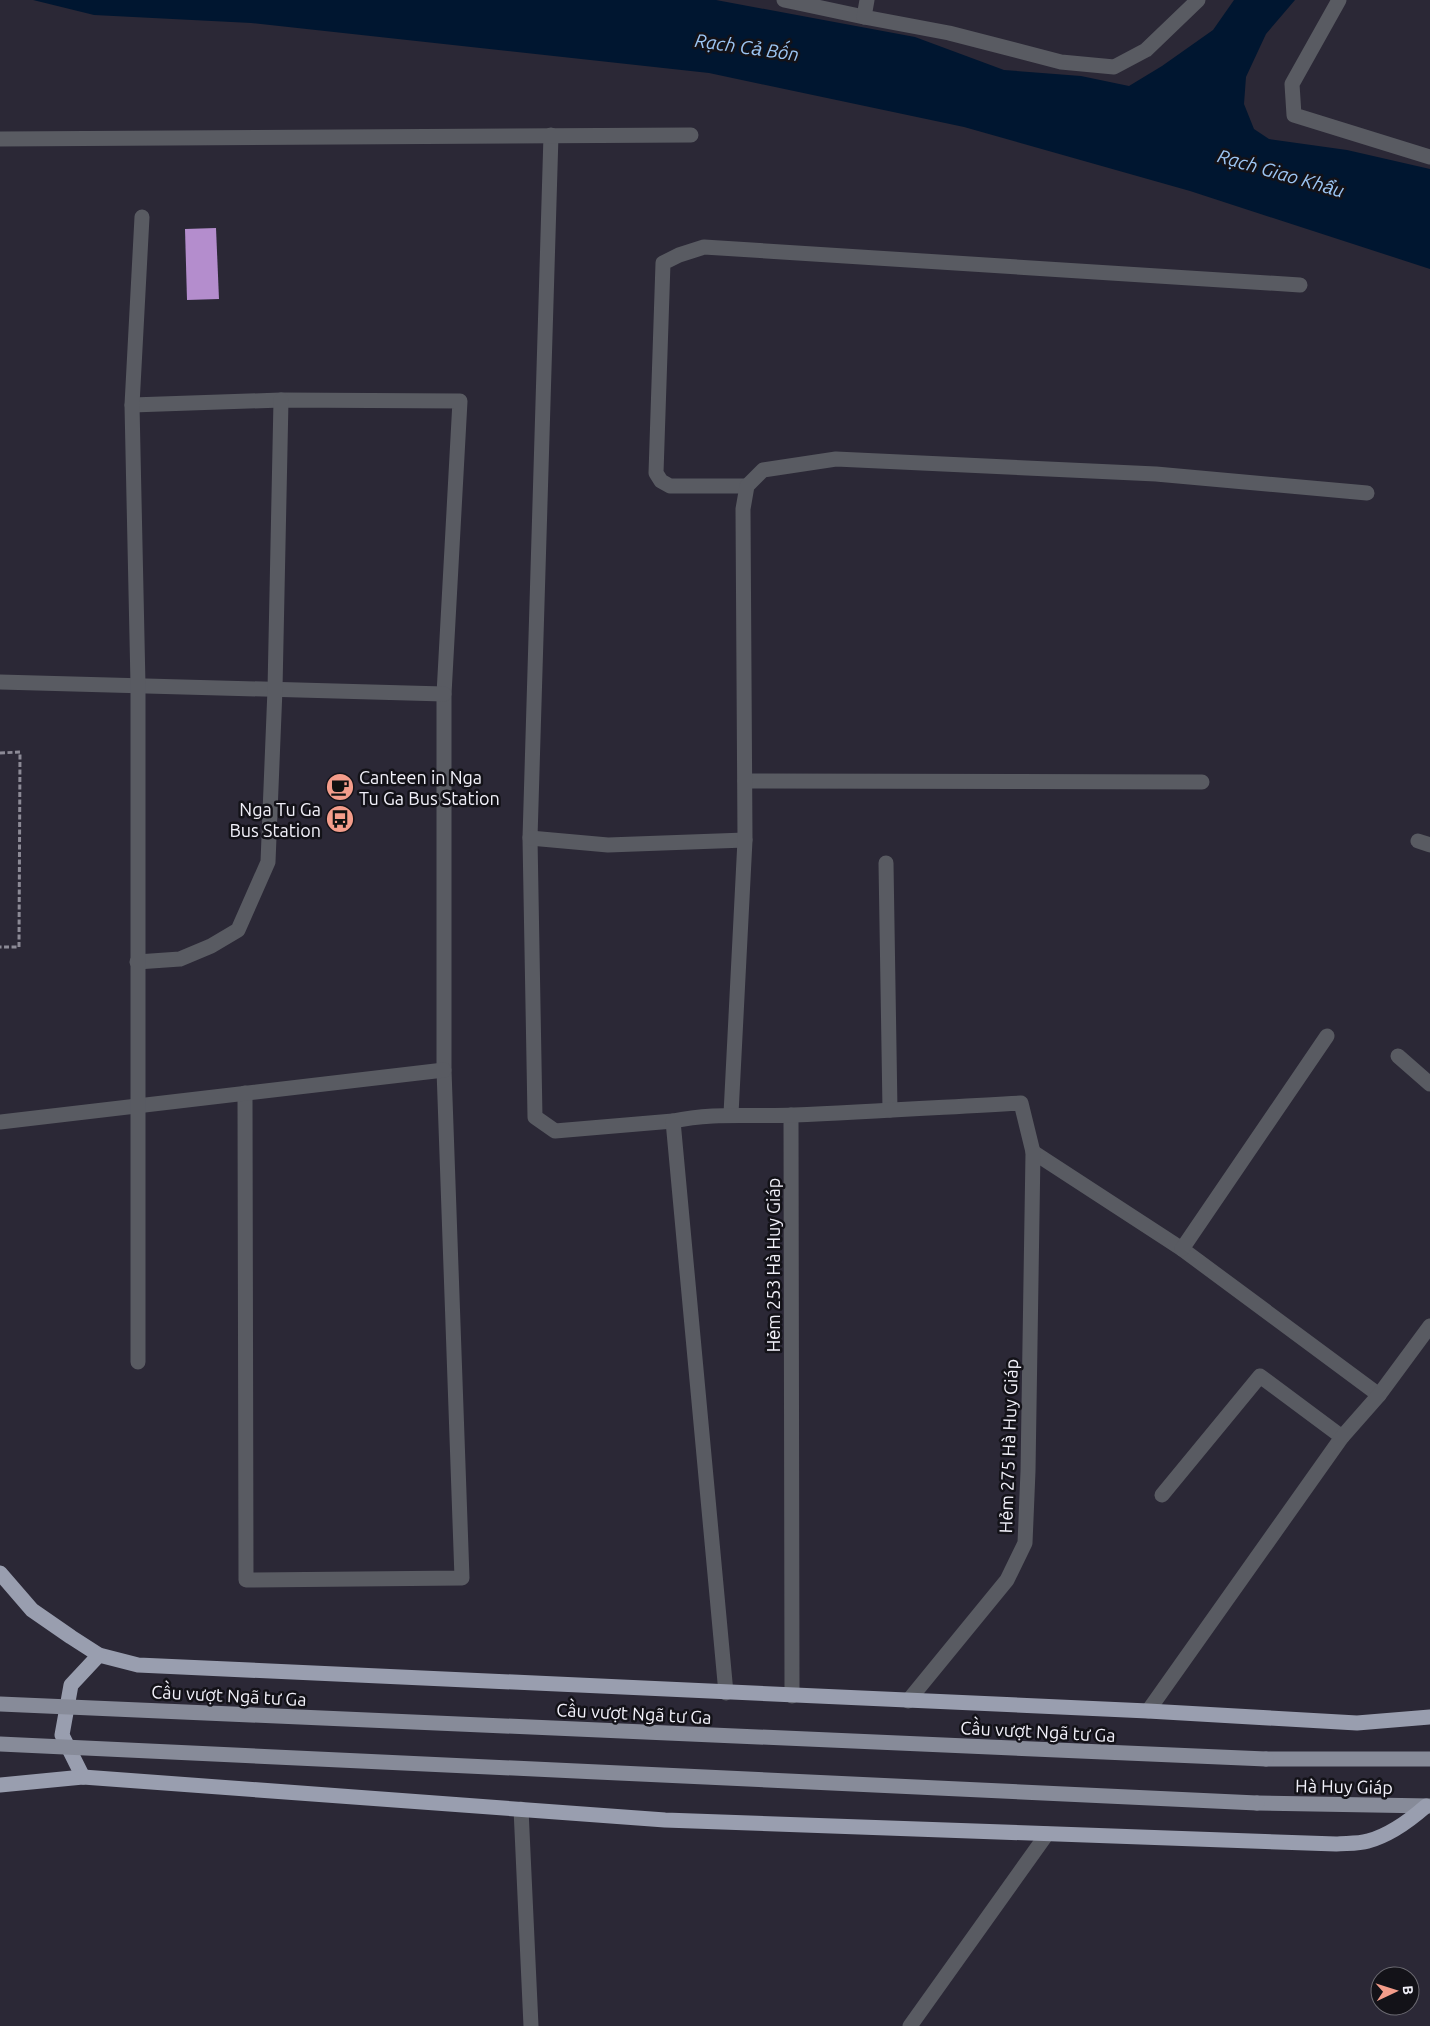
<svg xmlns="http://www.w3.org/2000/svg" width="1430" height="2026" viewBox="0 0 1430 2026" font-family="Ubuntu,sans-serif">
  <rect width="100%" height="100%" fill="#2b2836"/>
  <polygon fill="#001630" points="33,0 716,0 915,37 1004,70 1081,76 1129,86 1162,66 1213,30 1234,0 1295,0 1266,34 1246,77 1244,104 1254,129 1269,139 1347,150 1430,169 1430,269 1190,191 964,127 709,73 251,23 94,15"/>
  <polygon fill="#b48dcd" points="216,228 219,299 187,300 185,229"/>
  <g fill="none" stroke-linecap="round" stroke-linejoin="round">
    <polyline stroke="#8c8a96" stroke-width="3" stroke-dasharray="5 2.5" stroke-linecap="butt" points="0,753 20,752 19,947 0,947"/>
    <g stroke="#595b62" stroke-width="15">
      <polyline points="784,0 864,17"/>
      <polyline points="867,0 864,17 949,33 1061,62 1114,67 1146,50 1198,0"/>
      <polyline points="1339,0 1292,84 1294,115 1430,157"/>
      <polyline points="551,135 530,838 535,1117 555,1131 673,1121"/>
      <polyline points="0,139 691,135"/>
      <polyline points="132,405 281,400 460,401 444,694 444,1070 462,1578 246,1580 245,1093"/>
      <polyline points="747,486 670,486 661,481 656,473 663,263 679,255 704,247 1300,285"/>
      <polyline points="0,682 444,694"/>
      <polyline points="745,781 1202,782"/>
      <polyline points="530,838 608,845 745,840"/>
      <polyline points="1418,841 1430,845"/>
      <polyline points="886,863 890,1110"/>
      <polyline points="137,962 180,959 211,946 238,930 268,862 275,689 281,400"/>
      <polyline points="1398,1056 1430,1084"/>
      <polyline points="731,1114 745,840 743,509 747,486 763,470 836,459 1156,474 1367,493"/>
      <polyline points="791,1115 792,1696"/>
      <polyline points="0,1122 444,1070"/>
      <polyline points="1033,1152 1182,1249 1379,1395"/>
      <polyline points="1182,1249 1327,1036"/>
      <polyline points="138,1362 138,685 132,405 142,217"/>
      <polyline points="1162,1495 1260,1376 1342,1437"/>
      <path d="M726,1693L673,1121C713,1112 753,1117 794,1115C869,1112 945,1107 1021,1103L1033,1152L1028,1471L1025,1543L1007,1580L908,1701"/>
      <polyline points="1148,1711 1342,1437 1379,1395 1430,1326"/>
      <polyline points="521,1809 531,2026"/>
      <polyline points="910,2026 1047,1834"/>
    </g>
    <g stroke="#878b99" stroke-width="15">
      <polyline points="1266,1759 1430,1759"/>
      <polyline points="1257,1803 1430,1806"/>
    </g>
    <g stroke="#999eaf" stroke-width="15">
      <polyline points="0,1573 32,1610 71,1637 99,1655 138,1665 1148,1711 1357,1723 1430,1717"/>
      <polyline points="83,1777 62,1735 71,1685 99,1655"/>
      <path d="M0,1785L83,1777L665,1820L1336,1844C1346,1843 1358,1844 1368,1841C1390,1835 1409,1821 1426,1806"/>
    </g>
    <g stroke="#878b99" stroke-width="15">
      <polyline points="0,1704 1266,1759"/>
      <polyline points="0,1744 1257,1803"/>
    </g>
  </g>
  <defs>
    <symbol id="cafe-disc" viewBox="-11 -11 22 22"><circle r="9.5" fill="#f49d8b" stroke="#131218"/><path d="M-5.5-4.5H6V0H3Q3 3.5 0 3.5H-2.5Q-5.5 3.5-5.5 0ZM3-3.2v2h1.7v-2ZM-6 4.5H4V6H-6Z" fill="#111"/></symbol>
    <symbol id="bus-disc" viewBox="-11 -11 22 22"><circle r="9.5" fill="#f49d8b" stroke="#131218"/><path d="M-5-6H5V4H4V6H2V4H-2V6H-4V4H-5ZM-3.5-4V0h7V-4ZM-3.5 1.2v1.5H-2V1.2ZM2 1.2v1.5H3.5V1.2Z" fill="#111"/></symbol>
  </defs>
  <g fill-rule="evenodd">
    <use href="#cafe-disc" x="324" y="771" width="32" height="32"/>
    <use href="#bus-disc" x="324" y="803" width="32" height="32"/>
  </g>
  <g text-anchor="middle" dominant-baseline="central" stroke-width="5" stroke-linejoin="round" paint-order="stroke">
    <g font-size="18" fill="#f2f1fa" stroke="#131218" text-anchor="start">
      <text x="359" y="777">Canteen in Nga<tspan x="359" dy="21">Tu Ga Bus Station</tspan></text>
      <text x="321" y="809" text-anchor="end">Nga Tu Ga<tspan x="321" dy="21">Bus Station</tspan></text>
    </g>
    <g font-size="18" fill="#f2f1fa" stroke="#131218">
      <text transform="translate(773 1265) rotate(-90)">Hẻm 253 Hà Huy Giáp</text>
      <text transform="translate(1008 1446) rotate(-88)">Hẻm 275 Hà Huy Giáp</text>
      <text transform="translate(229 1695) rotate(3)">Cầu vượt Ngã tư Ga</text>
      <text transform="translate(634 1713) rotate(3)">Cầu vượt Ngã tư Ga</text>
      <text transform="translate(1038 1731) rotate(3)">Cầu vượt Ngã tư Ga</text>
      <text transform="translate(1344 1786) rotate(1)">Hà Huy Giáp</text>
    </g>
    <g font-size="19" font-style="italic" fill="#9cc5f3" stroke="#131218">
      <text transform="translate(747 47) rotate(8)">Rạch Cả Bốn</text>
      <text transform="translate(1281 173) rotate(16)">Rạch Giao Khẩu</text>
    </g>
  </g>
  <g transform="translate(1395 1991) rotate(86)"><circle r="24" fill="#131218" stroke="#6c6b72"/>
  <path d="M0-4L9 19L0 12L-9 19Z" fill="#f49d8b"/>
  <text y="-8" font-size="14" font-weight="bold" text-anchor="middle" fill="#f2f1fa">B</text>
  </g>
</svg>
